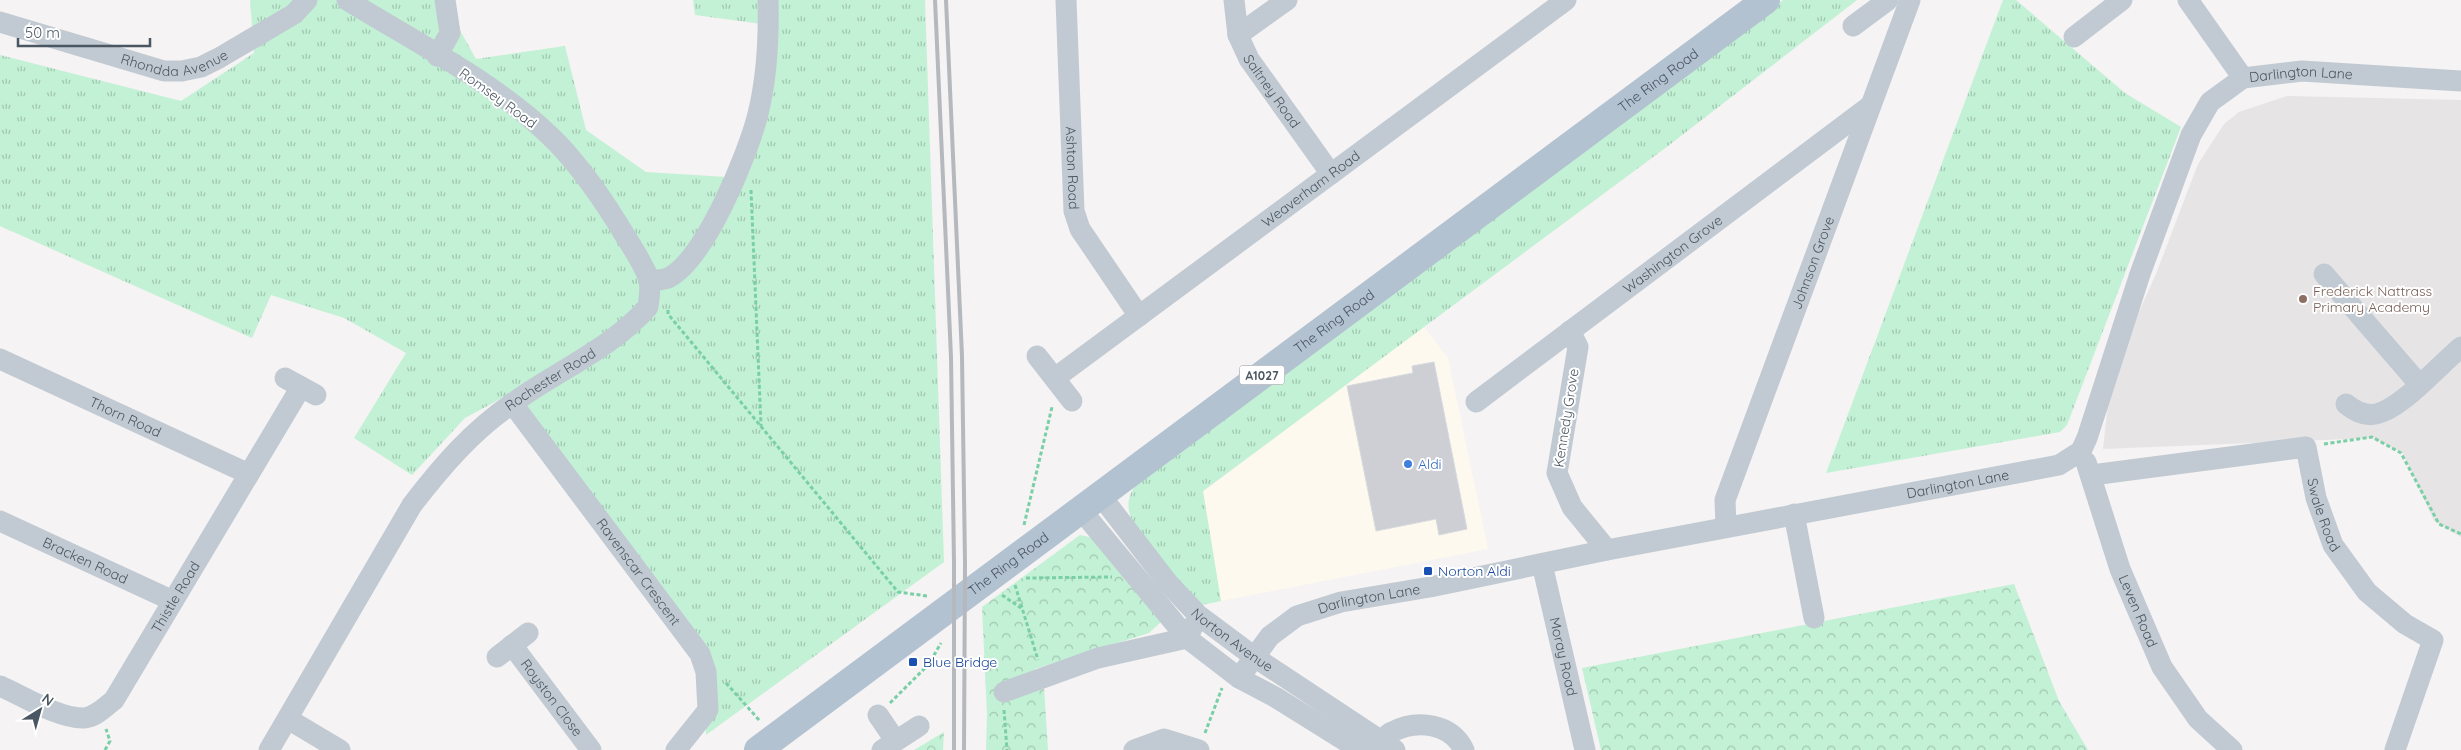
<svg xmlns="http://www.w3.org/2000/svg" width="2461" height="750" viewBox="0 0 2461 750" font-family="Quicksand,sans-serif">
  <defs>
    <pattern id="grass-tufts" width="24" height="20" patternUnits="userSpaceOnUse" patternTransform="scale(1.25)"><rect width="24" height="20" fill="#c3f1d5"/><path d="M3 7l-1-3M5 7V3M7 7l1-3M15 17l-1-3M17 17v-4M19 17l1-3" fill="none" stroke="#a0c6b0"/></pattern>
    <pattern id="park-crowns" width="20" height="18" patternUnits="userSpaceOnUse" patternTransform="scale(1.25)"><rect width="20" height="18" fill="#c3f1d5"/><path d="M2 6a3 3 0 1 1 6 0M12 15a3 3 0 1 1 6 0" fill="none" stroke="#a0c6b0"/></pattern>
  </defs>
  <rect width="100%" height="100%" fill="#f5f3f3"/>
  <polygon fill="#fdf9ef" points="1424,327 1448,358 1488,549 1221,601 1203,492"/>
  <polygon fill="#e6e4e5" points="2287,96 2461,100 2461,537 2434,521 2403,453 2372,438 2103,449 2108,403 2133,325 2156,274 2198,164 2224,124 2239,112"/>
  <g fill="url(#grass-tufts)">
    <polygon points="250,0 443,0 476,59 565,46 586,130 646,172 743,178 762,24 695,15 693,0 925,0 944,562 706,735 704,670 504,397 465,418 412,475 354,438 406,353 344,318 271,295 252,338 0,226 0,55 181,101 254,53"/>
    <path d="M1783,0H1857L1668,146L1203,491L1221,601L1202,605C1182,584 1138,542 1130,515C1126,502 1130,492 1138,482Z"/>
    <polygon points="2003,0 2016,0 2125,93 2181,127 2067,425 2060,432 1826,473"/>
  </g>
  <g fill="url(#park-crowns)">
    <polygon points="1080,535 1099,539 1162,621 1149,633 1035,669 1044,687 1048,750 986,750 987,715 982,607"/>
    <polygon points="2014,584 2059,701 2088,750 1601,750 1582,668"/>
    <polygon points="944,732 943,750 914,750"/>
  </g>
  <polygon fill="#cdcfd5" stroke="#d7d9de" points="1434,362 1467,529 1439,535 1436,519 1376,531 1347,386 1413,373 1412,366"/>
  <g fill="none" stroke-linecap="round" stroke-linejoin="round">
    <g stroke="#7ad0a6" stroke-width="3" stroke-dasharray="4 2.5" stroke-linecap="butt">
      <polyline points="751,190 761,426"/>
      <polyline points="668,310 668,314 898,592 927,596"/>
      <polyline points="2324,444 2372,437 2401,453 2439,524 2461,534"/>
      <polyline points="1024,525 1052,407"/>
      <polyline points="1026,578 1112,577"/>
      <polyline points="1015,585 1038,660"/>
      <polyline points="1002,595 1021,608"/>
      <polyline points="726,683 760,721"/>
      <polyline points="890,703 929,664 941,643"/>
      <polyline points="1004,710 1007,750"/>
      <polyline points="1205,733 1222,688"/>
      <polyline points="105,750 110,741 106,729"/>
    </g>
    <g stroke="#c1cad2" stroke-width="21">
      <path id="s1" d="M1066,0L1074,211L1080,229L1139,316"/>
      <path id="s2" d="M1234,0L1238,35L1249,59L1331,174"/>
      <polyline points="2188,0 2243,78"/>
      <path id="s3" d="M0,22L164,71H182L201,67L219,58L294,14L307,0"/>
      <polyline points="1853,26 1888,0"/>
      <polyline points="1238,35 1287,0"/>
      <polyline points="2074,37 2122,0"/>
      <polyline points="437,56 450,33 445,0"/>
      <polyline points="2324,274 2419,384"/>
      <path d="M649,281C655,280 662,280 668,278C705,260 748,154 758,114C767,77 769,37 768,0"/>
      <polyline points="1570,331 1578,347 1557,473 1572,507 1607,550"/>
      <polyline points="1037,356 1072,401"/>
      <path id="s4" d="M0,359L249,474"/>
      <polyline points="285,378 316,395"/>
      <path id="s5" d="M1055,378L1566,0"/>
      <path id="s6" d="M1476,402L1870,106"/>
      <path id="s7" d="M512,403L700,654L706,672L708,710L676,750"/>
      <path d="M2346,404C2357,413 2369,418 2382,412C2406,403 2441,364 2461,347"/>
      <path id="s8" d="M2086,462L2120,569L2162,667L2198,719L2232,750"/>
      <path id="s9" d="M2092,475L2306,447L2316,498L2333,545L2367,592L2405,624L2433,640L2395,750"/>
      <path id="s10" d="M1101,496L1168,583L1198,615L1253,656L1395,750"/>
      <polyline points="1081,510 1187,638 1239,678 1275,697 1360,750"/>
      <polyline points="1794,514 1814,618"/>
      <path id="s11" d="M0,521L171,600"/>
      <path id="s12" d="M1726,527L1725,500L1910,0"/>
      <path id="s13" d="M1542,564L1585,750"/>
      <path id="s14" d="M512,645L591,750"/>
      <polyline points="497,657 528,633"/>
      <path id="s15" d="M1239,678L1270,636L1297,616L1341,602L1430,587L1607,550L2059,465L2081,451L2087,438L2140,274L2191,135L2210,102L2243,78L2302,71L2461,81"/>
      <path id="s16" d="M0,686C23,696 59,719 84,718C96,717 105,707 114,700L301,387"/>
      <polyline points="1004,692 1098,658 1187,638 1193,626"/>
      <polyline points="878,715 895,740"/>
      <polyline points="288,719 340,750"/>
      <path id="s17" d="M269,750L412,505C442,466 472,431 513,403C557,371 612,348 648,307C649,299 651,288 649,280C644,263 627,240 618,224C598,192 576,160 548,134C494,82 412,40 347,0"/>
      <polyline points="882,750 919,726"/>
      <polyline points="1134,750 1164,739 1199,750"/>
      <path d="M1377,750C1381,744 1385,735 1392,732C1417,719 1451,723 1464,750"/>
    </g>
    <path stroke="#b3c2d1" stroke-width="28" id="s18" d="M758,750L1766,0"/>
    <g stroke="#b5b8bd" stroke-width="4">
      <polyline points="935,0 951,357 954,563 954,750"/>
      <polyline points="946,0 962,356 965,563 964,750"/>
    </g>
  </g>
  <circle fill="#8d6e63" stroke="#fff" stroke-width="2" cx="2303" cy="299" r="5"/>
  <circle fill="#3f7fe0" stroke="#fff" stroke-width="2" cx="1408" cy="464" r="5"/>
  <g fill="#1a4fb4" stroke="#fff" stroke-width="2">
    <rect x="1423" y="566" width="10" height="10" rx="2.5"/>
    <rect x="908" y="657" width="10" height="10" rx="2.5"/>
  </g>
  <g text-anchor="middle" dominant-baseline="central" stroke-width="4" stroke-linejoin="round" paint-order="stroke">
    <rect fill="#fff" stroke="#808990" stroke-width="1" x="1239.5" y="365.5" width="45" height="19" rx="4"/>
    <g font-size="12" font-weight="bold" fill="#4a5661">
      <text x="1262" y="375">A1027</text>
    </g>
    <g font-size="14" fill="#4a5661" stroke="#fff">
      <text stroke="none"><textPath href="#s3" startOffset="182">Rhondda Avenue</textPath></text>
      <text stroke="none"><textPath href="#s15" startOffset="1361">Darlington Lane</textPath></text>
      <text stroke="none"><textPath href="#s18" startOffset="1122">The Ring Road</textPath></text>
      <text stroke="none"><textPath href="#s2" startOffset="101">Saltney Road</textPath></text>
      <text transform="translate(498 98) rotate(36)">Romsey Road</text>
      <text stroke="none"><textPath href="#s1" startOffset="168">Ashton Road</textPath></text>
      <text stroke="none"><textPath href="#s5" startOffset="318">Weaverham Road</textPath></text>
      <text stroke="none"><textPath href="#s6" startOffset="246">Washington Grove</textPath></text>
      <text stroke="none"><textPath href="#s12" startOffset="280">Johnson Grove</textPath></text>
      <text stroke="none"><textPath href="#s18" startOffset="718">The Ring Road</textPath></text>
      <text stroke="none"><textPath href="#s17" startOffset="472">Rochester Road</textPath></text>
      <text stroke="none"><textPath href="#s4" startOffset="138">Thorn Road</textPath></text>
      <text transform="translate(1566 418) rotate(-81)">Kennedy Grove</text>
      <text stroke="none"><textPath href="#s15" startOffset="760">Darlington Lane</textPath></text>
      <text stroke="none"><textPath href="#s9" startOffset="286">Swale Road</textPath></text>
      <text stroke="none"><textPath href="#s11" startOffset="94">Bracken Road</textPath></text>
      <text stroke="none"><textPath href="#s18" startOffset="312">The Ring Road</textPath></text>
      <text stroke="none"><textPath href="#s7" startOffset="211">Ravenscar Crescent</textPath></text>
      <text stroke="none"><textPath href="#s16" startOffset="246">Thistle Road</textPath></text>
      <text stroke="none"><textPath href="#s15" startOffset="160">Darlington Lane</textPath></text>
      <text stroke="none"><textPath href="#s8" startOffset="158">Leven Road</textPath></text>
      <text stroke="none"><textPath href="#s10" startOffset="196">Norton Avenue</textPath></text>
      <text stroke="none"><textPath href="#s13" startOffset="95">Moray Road</textPath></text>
      <text stroke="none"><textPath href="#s14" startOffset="66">Royston Close</textPath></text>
    </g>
    <g font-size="14" fill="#785e54" stroke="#fff" text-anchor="start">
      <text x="2313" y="291">Frederick Nattrass<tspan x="2313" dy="16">Primary Academy</tspan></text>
    </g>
    <g font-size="14" fill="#366cbe" stroke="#fff" text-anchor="start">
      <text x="1418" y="464">Aldi</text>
    </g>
    <g font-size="14" fill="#164399" stroke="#fff" text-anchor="start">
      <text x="1438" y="571">Norton Aldi</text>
      <text x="923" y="662">Blue Bridge</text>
    </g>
  </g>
  <g transform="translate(40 710) rotate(37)" stroke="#ffffff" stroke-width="4" paint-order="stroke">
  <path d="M0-4L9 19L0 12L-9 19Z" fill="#4a5661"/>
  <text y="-8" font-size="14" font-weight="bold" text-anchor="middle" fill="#4a5661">N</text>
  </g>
  <path d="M18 38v8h132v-8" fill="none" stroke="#4a5661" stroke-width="2.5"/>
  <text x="25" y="38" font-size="15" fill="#4a5661" stroke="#ffffff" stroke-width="4" paint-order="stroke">50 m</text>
</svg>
